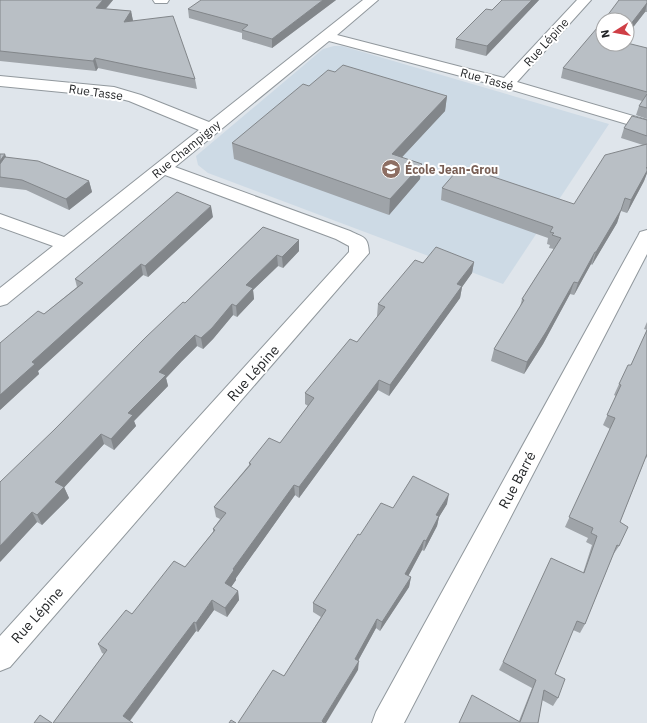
<svg xmlns="http://www.w3.org/2000/svg" width="647" height="723" viewBox="0 0 647 723" font-family="'IBM Plex Sans',sans-serif">
  <rect width="100%" height="100%" fill="#dfe5eb"/>
  <polygon fill="#cddae5" points="334,46 342,46 609,124 503,284 208,173 198,165 196,156 323,49"/>
  <g fill="none" stroke-linecap="round" stroke-linejoin="round">
    <defs>
      <g id="minor">
        <polygon points="153,0 169,0 167,3 155,3"/>
        <path d="M363,0H378L337,35L504,78L577,0H591L517,82L647,120V130L502,87L329,41L175,167L350,231C364,238 368,236 369,253L10,667L0,671V636L349,252V246L336,239L165,175L7,304L0,306V288L53,246L0,227V214L64,237L199,130L129,101L113,97L0,86V76L114,87L141,95L209,122Z"/>
        <polygon points="647,230 647,254 404,723 372,723 376,712 638,236 640,232"/>
      </g>
    </defs>
    <use href="#minor" stroke="#91989d" stroke-width="2"/>
    <use href="#minor" fill="#fff" fill-rule="evenodd"/>
  </g>
  <g fill="#9fa4a9">
    <polygon points="0,0 113,0 106,9 131,11 133,21 195,79 197,89 98,68 96,71 0,61"/>
    <polygon points="336,0 272,48 242,39 242,33 189,18 188,9"/>
    <polygon points="502,0 539,0 486,56 455,48 456,39 492,10"/>
    <polygon points="647,0 647,12 645,12 627,35 627,20"/>
    <polygon points="603,44 647,48 647,119 636,115 639,106 642,101 561,78 563,68"/>
    <polygon points="335,72 447,96 445,111 402,157 420,179 389,215 234,159 232,143 309,86"/>
    <polygon points="647,120 647,173 644,181 627,213 621,211 617,223 592,265 591,264 574,295 570,294 543,344 524,374 491,361 494,349 520,307 522,299 554,249 549,248 550,245 547,244 548,238 441,200 442,188 574,204 643,145 621,138 624,128"/>
    <polygon points="0,154 6,157 89,181 92,192 69,210 26,190 0,187"/>
    <polygon points="213,217 148,277 143,275 38,371 39,374 0,410 44,314 77,287 75,279"/>
    <polygon points="263,227 299,251 283,268 278,266 253,290 254,299 237,317 233,315 213,339 203,349 197,346 182,361 166,378 168,386 134,421 136,426 114,450 104,444 64,487 69,498 42,525 37,522 0,562 54,430"/>
    <polygon points="474,262 472,273 462,287 460,298 389,396 378,390 299,498 295,495 236,578 236,580 231,587 238,591 239,600 227,617 214,610 198,632 196,631 130,721 53,723 104,654 102,653 98,644 132,614 185,567 213,532 213,529 220,519 216,517 214,507 249,465 249,463 280,443 308,406 305,404 305,393 357,342 378,316 377,316 378,304 423,263"/>
    <polygon points="647,322 647,330 644,329"/>
    <polygon points="647,330 647,458 646,457 620,522 619,546 613,555 585,624 580,633 573,630 555,674 558,698 553,706 542,700 538,723 519,721 532,688 499,670 503,662 583,573 592,545 586,542 588,538 565,527 610,429 603,425 616,396 614,395 619,384 631,365"/>
    <polygon points="447,504 439,517 437,526 424,551 422,550 408,576 411,577 409,587 380,631 376,628 358,661 358,670 284,676 321,617 313,612 313,603 360,535 393,508"/>
  </g>
  <g fill="#82868a">
    <polygon points="103,0 113,0 98,17 96,8"/>
    <polygon points="323,0 336,0 272,48 272,39"/>
    <polygon points="532,0 539,0 486,56 487,46"/>
    <polygon points="647,3 645,12 627,35 627,29"/>
    <polygon points="131,11 133,21 124,22"/>
    <polygon points="95,58 98,68 96,71 93,61"/>
    <polygon points="447,96 445,111 391,169 392,154"/>
    <polygon points="5,154 9,165 0,177 0,161"/>
    <polygon points="422,164 420,179 389,215 390,199"/>
    <polygon points="647,167 647,173 644,181 627,213 631,200"/>
    <polygon points="89,181 92,192 69,210 66,199"/>
    <polygon points="211,206 213,217 148,277 145,266"/>
    <polygon points="621,210 617,223 592,265 596,252"/>
    <polygon points="299,240 299,251 283,268 282,257"/>
    <polygon points="595,252 591,264 574,295 578,283"/>
    <polygon points="277,255 278,266 253,290 254,299 237,317 236,306 246,285"/>
    <polygon points="474,262 472,273 462,287 460,298 389,396 390,385 457,284"/>
    <polygon points="141,264 143,275 38,371 39,374 0,410 0,395 32,362"/>
    <polygon points="574,282 570,294 543,344 524,374 527,362"/>
    <polygon points="232,304 233,315 213,339 203,349 201,338"/>
    <polygon points="195,335 197,346 182,361 166,378 168,386 134,421 136,426 114,450 111,439 128,413 159,372 180,350"/>
    <polygon points="379,380 378,390 299,498 299,487"/>
    <polygon points="101,434 104,444 61,491 64,487 69,498 42,525 37,515 55,482"/>
    <polygon points="294,485 295,495 236,578 236,580 227,593 225,583 233,569"/>
    <polygon points="449,494 447,504 439,517 437,526 424,551 426,541 436,515"/>
    <polygon points="32,512 37,522 0,562 0,546"/>
    <polygon points="424,540 422,550 404,584 405,574"/>
    <polygon points="411,577 409,587 380,631 382,622"/>
    <polygon points="238,591 239,600 227,617 225,608"/>
    <polygon points="212,600 214,610 198,632 196,623"/>
    <polygon points="377,619 376,628 354,668 355,659"/>
    <polygon points="194,622 196,631 128,723 123,716"/>
    <polygon points="359,661 358,670 326,723 322,723 322,721"/>
  </g>
  <g fill="#b9bfc5" stroke="#82868a">
    <polygon points="0,0 103,0 96,8 131,11 124,22 173,16 195,79 95,58 93,61 0,51"/>
    <polygon points="201,0 323,0 272,39 242,30 248,25 188,9"/>
    <polygon points="502,0 532,0 487,46 456,39 486,9 492,10"/>
    <polygon points="619,0 647,0 647,3 627,29 627,20 604,20"/>
    <polygon points="603,21 603,44 627,44 627,43 647,48 647,92 563,68"/>
    <polygon points="343,65 447,96 392,154 422,164 390,199 232,143 303,84 309,86 328,70 335,72"/>
    <polygon points="647,94 647,108 639,106"/>
    <polygon points="632,116 647,120 647,136 624,128"/>
    <polygon points="647,144 647,167 646,168 647,168 647,171 631,200 625,198 621,210 596,252 595,252 578,283 574,282 546,332 527,362 494,349 524,300 522,299 561,238 552,235 554,233 550,232 553,227 442,188 461,166 574,204 605,155"/>
    <polygon points="0,154 5,154 0,161"/>
    <polygon points="5,157 38,161 89,181 66,199 22,180 0,177 0,164"/>
    <polygon points="177,192 211,206 145,266 141,264 32,362 35,364 0,395 0,343 38,311 44,314 83,283 75,279"/>
    <polygon points="263,227 299,240 282,257 277,255 246,285 253,288 236,306 232,304 212,328 201,338 195,335 180,350 159,372 166,375 128,413 133,415 111,439 101,434 55,482 64,487 37,515 32,512 0,546 0,482 54,430 146,337 183,302 185,303"/>
    <polygon points="436,247 474,262 457,284 462,286 390,385 379,380 299,487 294,485 233,569 234,570 225,583 238,591 225,608 212,600 196,623 194,622 123,716 133,723 53,723 107,650 98,644 126,610 132,614 174,561 185,567 215,530 213,529 226,513 214,507 251,464 249,463 269,438 280,443 314,398 305,393 350,339 357,342 385,307 378,304 415,260 423,263"/>
    <polygon points="647,330 647,454 620,522 628,527 619,546 617,545 585,624 577,621 555,674 565,679 558,698 544,690 538,723 459,723 472,695 520,722 536,680 503,662 551,558 584,573 597,536 591,533 593,528 569,517 615,418 607,415 621,385 619,384 628,365 631,365"/>
    <polygon points="413,476 449,494 436,515 439,516 426,541 424,540 405,574 411,577 382,622 377,619 355,659 359,661 322,721 324,723 238,723 273,670 284,676 326,610 313,603 358,534 360,535 381,503 393,508"/>
    <polygon points="40,715 52,723 34,723"/>
    <polygon points="231,720 236,723 229,723"/>
  </g>
  <defs>
    <symbol id="school-disc" viewBox="-11 -11 22 22"><circle r="9.5" fill="#8d6e63" stroke="#fff"/><path d="M0-5L7-2L0 1L-7-2ZM-4 1L0 2.5L4 1V4Q0 6-4 4Z" fill="#fff"/></symbol>
  </defs>
  <g fill-rule="evenodd">
    <use href="#school-disc" x="380" y="158" width="22" height="22"/>
  </g>
  <g text-anchor="middle" dominant-baseline="central" stroke-width="4" stroke-linejoin="round" paint-order="stroke">
    <g font-size="12" fill="#1f2123" stroke="#fff">
      <text transform="translate(546 42) rotate(-48)">Rue Lépine</text>
      <text transform="translate(487 79) rotate(15)">Rue Tassé</text>
      <text transform="translate(96 92) rotate(8)">Rue Tasse</text>
      <text transform="translate(186 149) rotate(-39)">Rue Champigny</text>
    </g>
    <g font-size="12" font-weight="bold" fill="#785e54" stroke="#fff" text-anchor="start">
      <text x="405" y="169">École Jean-Grou</text>
    </g>
    <g font-size="14" fill="#1f2123" stroke="#fff">
      <text transform="translate(253 373) rotate(-48)">Rue Lépine</text>
      <text transform="translate(517 480) rotate(-62)">Rue Barré</text>
      <text transform="translate(37 615) rotate(-48)">Rue Lépine</text>
    </g>
  </g>
  <g transform="translate(615 32) rotate(259)"><circle r="19" fill="#ffffff" stroke="#a5a6a7"/>
  <path d="M0-3L7 15L0 10L-7 15Z" fill="#cf3f46"/>
  <text y="-6" font-size="11" font-weight="bold" text-anchor="middle" fill="#1f2123">N</text>
  </g>
</svg>
